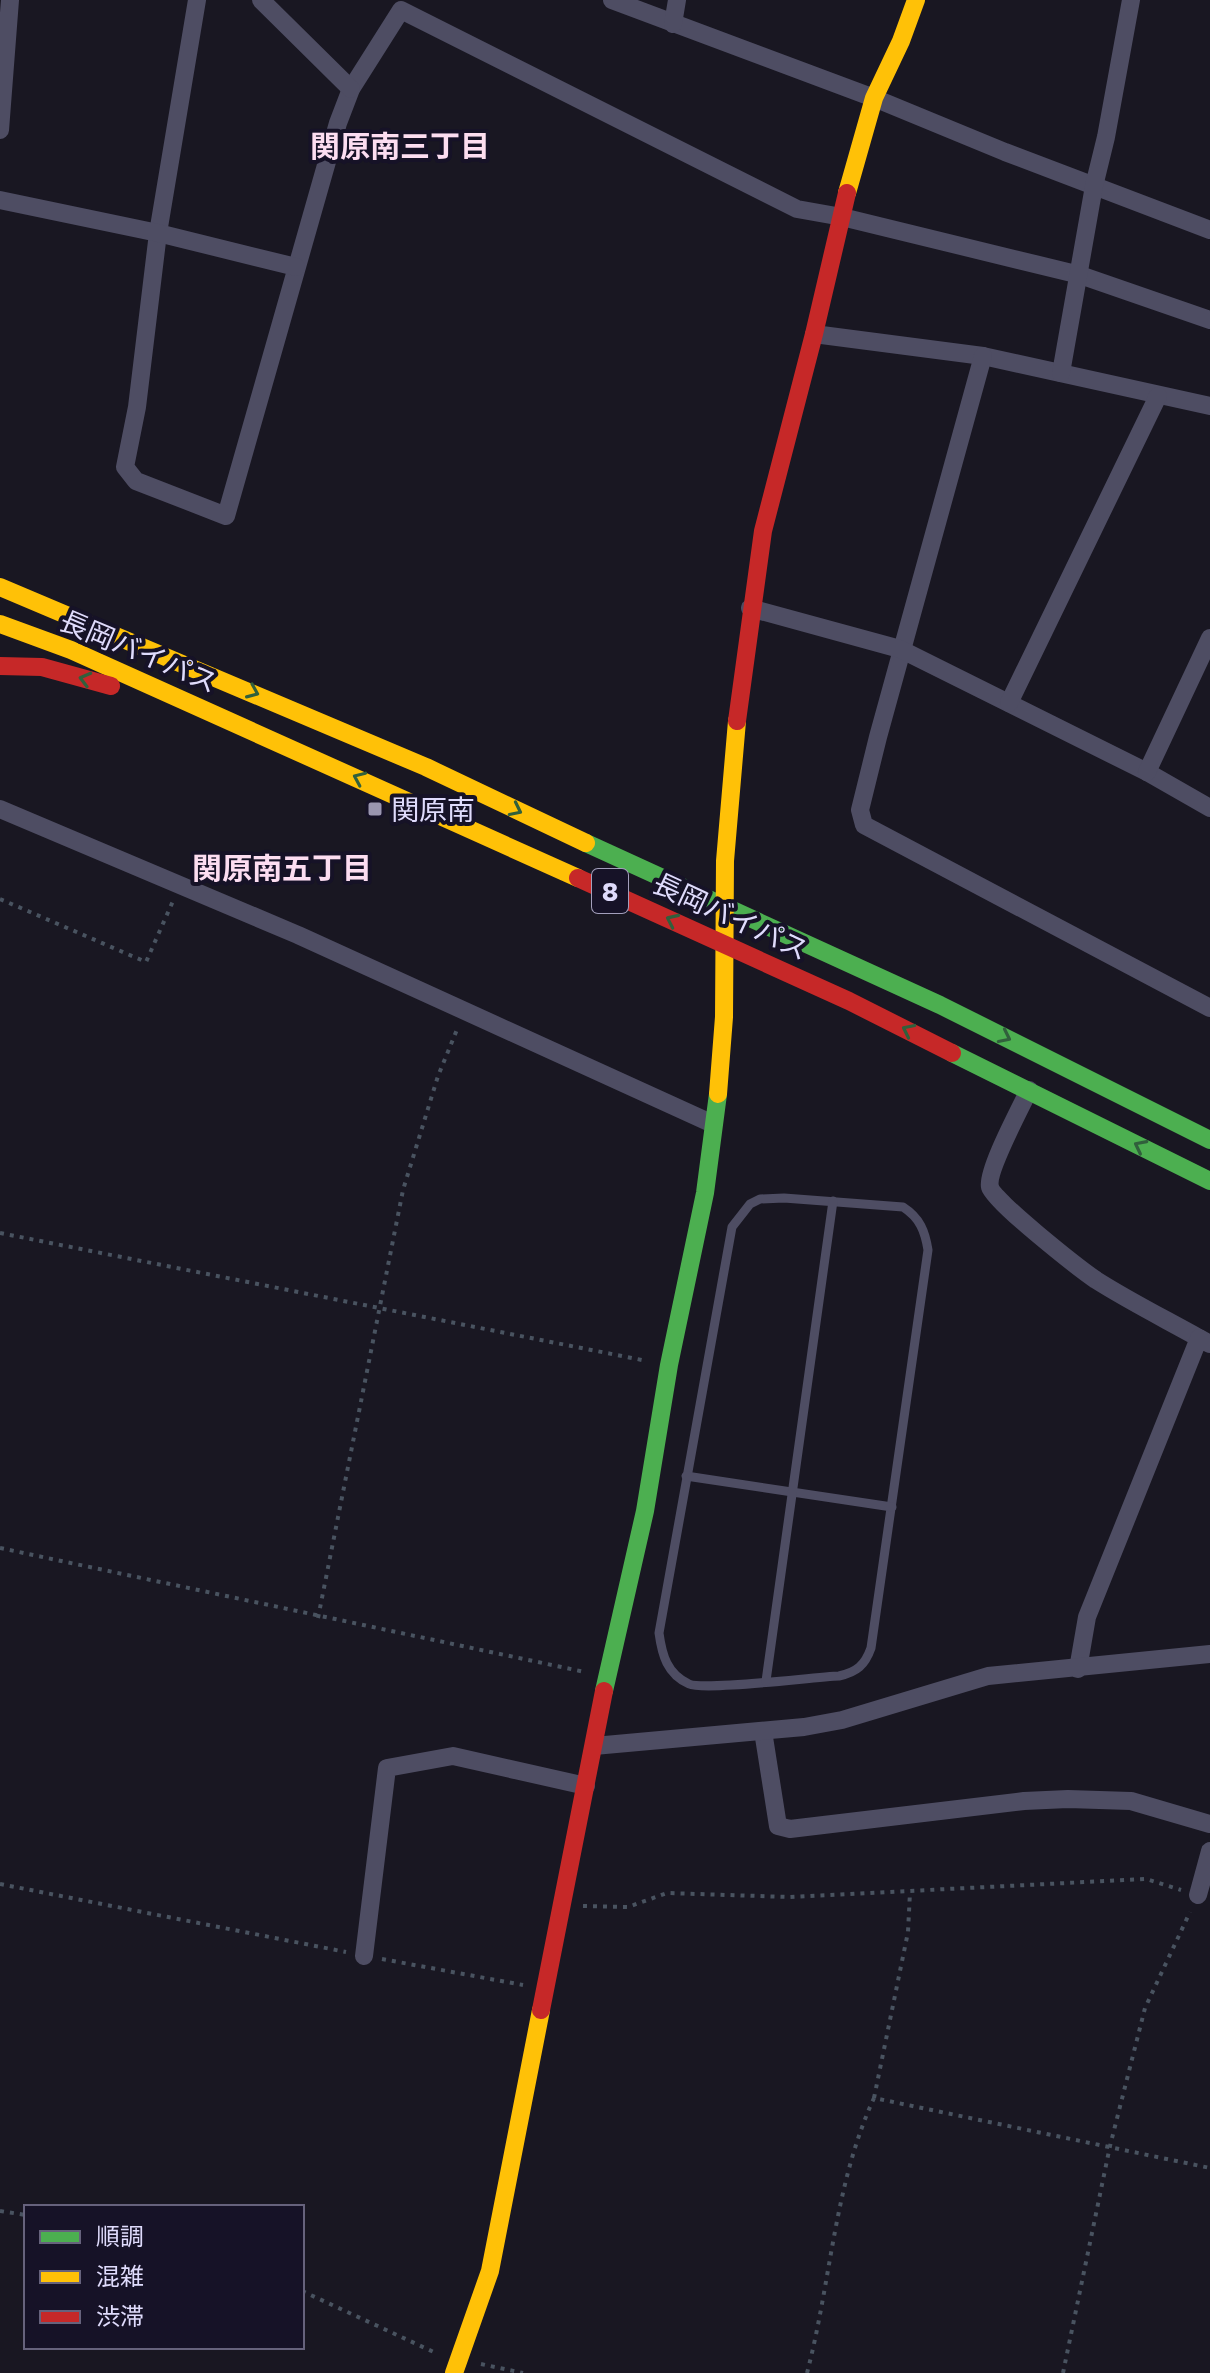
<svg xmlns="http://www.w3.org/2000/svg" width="1210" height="2373" viewBox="0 0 1210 2373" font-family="'Golos Text','Noto Sans JP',sans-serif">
  <rect width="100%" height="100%" fill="#191722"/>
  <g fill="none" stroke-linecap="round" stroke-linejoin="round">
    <g stroke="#495360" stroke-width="4" stroke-dasharray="4 6" stroke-linecap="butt">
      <polyline points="0,899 146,962 173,901"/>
      <polyline points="0,1233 647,1361"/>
      <polyline points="0,1548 585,1672"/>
      <polyline points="318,1618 403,1190 438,1076 458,1027"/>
      <polyline points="0,1884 346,1952"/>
      <polyline points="583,1906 628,1907 667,1893 789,1897 1146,1879 1181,1890"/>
      <polyline points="382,1959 523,1985"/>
      <polyline points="874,2098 908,1932 910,1892"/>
      <polyline points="0,2211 26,2215"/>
      <polyline points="302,2291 438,2354"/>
      <polyline points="481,2364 523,2373"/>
      <path d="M807,2373C831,2282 834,2185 874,2098L1210,2168"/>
      <polyline points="1063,2373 1110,2146 1145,2008 1190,1912"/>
    </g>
    <g stroke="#4e4d63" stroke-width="9">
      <path d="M784,1198L903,1207C920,1218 925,1231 928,1250L871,1648C865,1665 857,1672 839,1676C813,1677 705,1691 689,1684C667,1674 662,1655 659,1633L732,1227L750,1204L760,1199Z"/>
      <polyline points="686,1476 892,1507"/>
      <polyline points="766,1681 833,1201"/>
    </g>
    <g stroke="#4e4d63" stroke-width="18">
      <polyline points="197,0 158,233 137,407 125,467 136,481 226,516 338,123 351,89 401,10 797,209 842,217 1080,275 1210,320"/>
      <polyline points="261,0 351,89"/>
      <polyline points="612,0 874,98 1005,152 1210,230"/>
      <polyline points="673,24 677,0"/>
      <polyline points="0,130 10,0"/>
      <polyline points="0,200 158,233 296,267"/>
      <polyline points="814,334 983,356 1210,406"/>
      <polyline points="983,356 878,737 860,810 864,825 1210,1008"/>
      <polyline points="1061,373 1094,186 1106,137 1131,0"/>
      <polyline points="750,608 900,649 1147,772 1210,808"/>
      <polyline points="1009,703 1158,396"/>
      <polyline points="1147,772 1210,638"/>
      <polyline points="0,809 298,935 713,1124"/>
      <path d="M1029,1090C1021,1107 986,1172 990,1187C993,1201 1080,1269 1096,1280C1129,1301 1165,1319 1199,1338"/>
      <polyline points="1078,1669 1087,1617 1199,1338 1210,1344"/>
      <polyline points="763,1731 778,1826 790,1829 1024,1801 1068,1799 1131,1801 1210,1824"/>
      <polyline points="594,1746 804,1727 842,1720 988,1676 1210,1654"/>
      <polyline points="1198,1895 1210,1851"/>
      <polyline points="364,1956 387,1768 453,1756 586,1786"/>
    </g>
    <g stroke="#4caf50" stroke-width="18">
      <polyline points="586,843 940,1005 1210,1140"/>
      <polyline points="952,1053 1210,1181"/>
      <polyline points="604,1691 645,1511 669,1365 705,1193 718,1094"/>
    </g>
    <g stroke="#ffc107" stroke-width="18">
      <polyline points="847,193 874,98 901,41 916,0"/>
      <polyline points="0,587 426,767 586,843"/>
      <polyline points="0,624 71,650 578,878"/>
      <polyline points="718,1094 724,1017 725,861 737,721"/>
      <polyline points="454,2373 490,2271 541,2010"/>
    </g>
    <g stroke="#c62828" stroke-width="18">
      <polyline points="0,666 42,667 111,686"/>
      <polyline points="737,721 763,531 814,334 847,193"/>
      <polyline points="578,878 849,1001 952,1053"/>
      <polyline points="541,2010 604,1691"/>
    </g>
  </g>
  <defs><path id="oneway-chevron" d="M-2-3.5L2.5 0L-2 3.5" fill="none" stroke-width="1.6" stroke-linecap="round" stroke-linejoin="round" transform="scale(2)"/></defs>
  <g stroke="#31603c">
    <use href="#oneway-chevron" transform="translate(85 679) rotate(-165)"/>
    <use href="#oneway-chevron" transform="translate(253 692) rotate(23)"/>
    <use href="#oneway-chevron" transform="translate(359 778) rotate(-156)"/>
    <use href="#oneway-chevron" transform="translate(516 810) rotate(26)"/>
    <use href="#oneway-chevron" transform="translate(672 920) rotate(-155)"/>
    <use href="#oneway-chevron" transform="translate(908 1030) rotate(-154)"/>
    <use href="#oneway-chevron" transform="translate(1005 1037) rotate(26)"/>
    <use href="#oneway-chevron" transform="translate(1140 1146) rotate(-153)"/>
  </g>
  <rect fill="#9a96b0" stroke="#161227" stroke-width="3" x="367" y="801" width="16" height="16" rx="4"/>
  <g text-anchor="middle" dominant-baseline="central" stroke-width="8" stroke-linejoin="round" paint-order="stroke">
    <rect fill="#161227" stroke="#a39fbc" stroke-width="2" x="592" y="869" width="36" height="44" rx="6"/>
    <g font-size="26" font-weight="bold" fill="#dfdbfc">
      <text x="610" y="891">8</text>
    </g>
    <g font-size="28" fill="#dfdbfc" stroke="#161227">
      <text transform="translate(139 651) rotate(23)">長岡バイパス</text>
      <text transform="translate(731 916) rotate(25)">長岡バイパス</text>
    </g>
    <g font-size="28" fill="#dfdbfc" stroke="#161227" text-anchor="start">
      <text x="391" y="809">関原南</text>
    </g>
    <g font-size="30" font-weight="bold" fill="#fcddf1" stroke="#161227">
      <text x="400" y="146">関原南三丁目</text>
      <text x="282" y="868">関原南五丁目</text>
    </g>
  </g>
  <rect x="24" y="2205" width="280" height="144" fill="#161227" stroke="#66627c" stroke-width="2"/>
  <rect x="40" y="2231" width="40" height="12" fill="#4caf50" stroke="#66627c" stroke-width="2"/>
  <text x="96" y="2245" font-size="24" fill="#dfdbfc">順調</text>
  <rect x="40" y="2271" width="40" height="12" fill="#ffc107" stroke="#66627c" stroke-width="2"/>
  <text x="96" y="2285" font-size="24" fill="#dfdbfc">混雑</text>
  <rect x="40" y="2311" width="40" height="12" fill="#c62828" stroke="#66627c" stroke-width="2"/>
  <text x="96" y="2325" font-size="24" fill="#dfdbfc">渋滞</text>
</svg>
